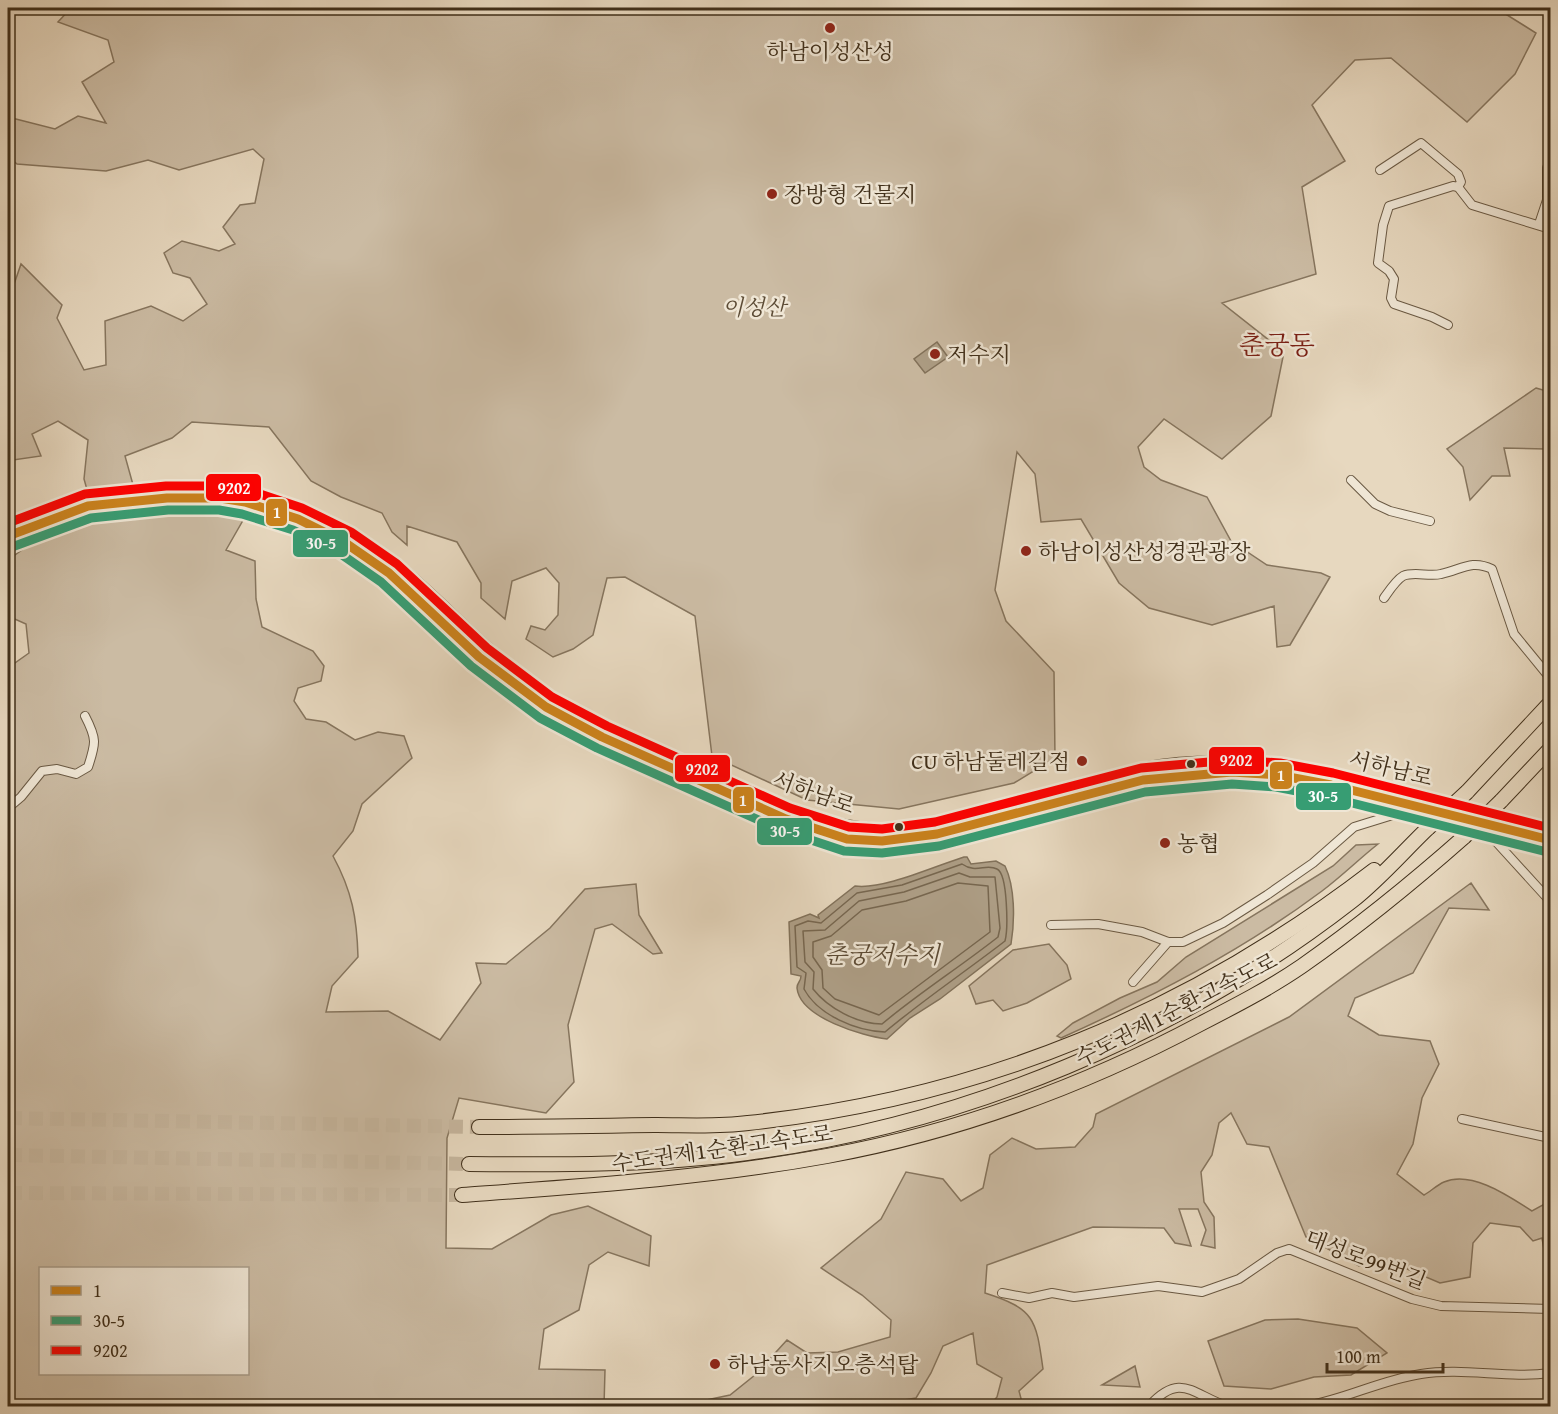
<svg xmlns="http://www.w3.org/2000/svg" width="1558" height="1414" viewBox="0 0 1558 1414" font-family="'Gentium Book Plus','Noto Serif KR',serif">
  <rect width="100%" height="100%" fill="#e7d8bf"/>
  <filter id="stains"><feTurbulence type="fractalNoise" baseFrequency=".00333" numOctaves="4"/><feColorMatrix values="0 0 0 0 .2 0 0 0 0 .09 0 0 0 0 .02 0 0 0 .5 -.17"/></filter>
  <radialGradient id="worn" r=".72"><stop offset=".6" stop-color="#630" stop-opacity="0"/><stop offset="1" stop-color="#630" stop-opacity=".3"/></radialGradient>
  <g fill="#cbbba3" stroke="#86755e" stroke-width="1.5" fill-rule="evenodd">
    <path d="M71,8H1496L1536,33L1515,74L1467,122L1391,58L1355,60L1312,105L1345,161L1302,187L1316,274L1222,303L1284,352L1271,416L1222,459L1164,419L1138,447L1144,467L1161,480L1207,497L1231,541L1267,565L1321,573L1330,577L1290,645L1277,647L1274,606L1212,625L1149,608L1119,583L1081,519L1041,522L1035,474L1017,452L995,590L1006,621L1054,672L1055,758L1014,783L899,809L807,800L712,756L695,616L625,577L607,578L593,635L573,649L553,657L526,639L531,626L545,630L558,615L559,583L546,568L512,581L505,619L481,598V583L457,542L407,526V545L392,532L382,513L341,497L311,481L269,427L192,422L172,438L125,456L140,510L187,508L246,515L226,550L255,561L256,599L262,627L313,651L324,666L321,681L298,688L294,701L306,719L326,722L355,740L378,732L404,736L412,758L362,804L353,831L333,856C352,891 357,918 358,957L332,986L326,1012L388,1011L440,1040L481,983L476,963L506,964L550,928L585,889L636,884L639,915L662,953L653,954L612,924L595,929L568,1025L574,1082L546,1113L459,1098L447,1138L446,1248L492,1249L551,1215L588,1206L651,1236L649,1266L608,1252L589,1265L579,1310L544,1329L539,1369L605,1370L604,1406H8V668L29,653L26,624L8,616V560L50,530L65,529L93,511L84,479L88,440L58,421L32,434L41,456L13,460L8,456V292L11,293L21,264L62,305L57,318L84,370L106,365L105,321L151,306L183,321L207,304L190,278L173,273L164,253L182,241L219,251L235,244L223,227L240,205L255,203L264,159L253,149L179,170L148,160L106,171L17,164L8,156V117L55,129L78,116L106,123L82,82L114,62L108,40L58,22ZM40,1268H248V1374H40Z"/>
    <polygon points="1536,388 1550,392 1550,438 1546,449 1504,448 1510,476 1492,476 1470,500 1463,467 1447,449"/>
    <path d="M1378,844C1359,859 1342,876 1322,891C1242,951 1152,997 1061,1038L1057,1036L1073,1023L1120,998L1157,982L1186,957L1333,866L1356,845Z"/>
    <path d="M1471,883L1489,910L1449,908L1413,973L1355,998L1348,1016L1379,1035L1430,1041L1439,1064L1422,1098L1413,1144L1397,1174L1424,1195C1431,1191 1437,1185 1444,1182C1472,1170 1510,1197 1532,1211L1550,1201V1260L1546,1261L1542,1238L1533,1241L1520,1227L1490,1223L1473,1243L1470,1277L1440,1283L1386,1260L1359,1266L1306,1237L1269,1147L1247,1144L1231,1113L1219,1123L1212,1155L1201,1172L1204,1202L1214,1217L1215,1248L1201,1245L1206,1230L1198,1209H1179L1191,1246L1175,1243L1164,1228L1093,1227L987,1265L985,1293C1035,1309 1036,1319 1043,1369L1019,1391L1023,1406H989L997,1397L1002,1378L977,1364L973,1333L943,1346L931,1373L916,1398L867,1406H678L730,1395L755,1375L787,1340L807,1353L838,1352L890,1337L891,1320L862,1295L821,1268L881,1219L906,1172L943,1179L961,1201L983,1188L990,1155L1012,1138L1036,1149L1075,1147L1093,1127L1096,1114L1289,1017Z"/>
    <polygon points="1049,944 1067,965 1071,979 1027,1003 1003,1011 993,1000 976,1004 969,986 1013,950"/>
    <polygon points="1298,1319 1357,1328 1387,1353 1351,1375 1314,1377 1271,1389 1224,1386 1208,1341 1265,1320"/>
    <polygon points="1135,1366 1140,1387 1102,1385"/>
  </g>
  <g fill="#ae9f87" stroke="#82725b" stroke-width="1.5">
    <polygon points="937,342 948,357 925,373 914,359"/>
    <path d="M964,857H967L971,864L996,861L1005,866C1015,887 1015,920 1011,944L940,999L910,1018L887,1039C863,1036 800,1018 797,988C797,982 801,982 801,976L791,974L789,922L810,914L819,918L818,915L855,886C883,890 935,866 964,857Z"/>
  </g>
  <g fill="none" stroke-linecap="round" stroke-linejoin="round">
    <g stroke="#776750" stroke-width="1.5">
      <path d="M962,864C976,874 986,863 997,869C1008,874 1008,930 1005,941C965,972 923,1000 885,1032C856,1031 818,1015 804,989L806,973L797,967L795,926L808,921L821,923L857,893L902,885Z"/>
      <path d="M959,873L970,877H995L1000,928L998,937C960,967 919,993 882,1024C857,1024 828,1008 813,989L814,972L805,962L803,931L825,930L859,901L904,892Z"/>
      <polygon points="958,883 988,886 990,932 879,1015 835,999 823,988 822,970 813,957 813,942 831,936 862,910 906,901"/>
    </g>
    <g stroke="#c6b69e" stroke-width="9" stroke-dasharray="9 4.5" stroke-linecap="butt">
      <polyline points="87,495 137,489"/>
      <polyline points="88,506 139,499"/>
    </g>
    <g stroke="#c6b69e" stroke-width="14" stroke-dasharray="14 7" stroke-linecap="butt">
      <polyline points="8,1118 479,1127"/>
      <polyline points="8,1155 469,1164"/>
      <polyline points="8,1193 462,1195"/>
    </g>
    <defs>
      <g id="minor">
        <polyline points="1380,170 1421,143 1458,174 1461,182 1458,187"/>
        <polyline points="1539,224 1547,200 1547,168 1550,160"/>
        <polyline points="1448,325 1432,317 1394,304 1391,298 1394,279 1389,271 1378,263 1383,225 1389,206 1453,186 1458,187 1472,205 1550,229"/>
        <polyline points="1351,480 1375,504 1390,511 1430,521"/>
        <path d="M1384,598C1389,591 1396,580 1403,576C1414,571 1429,577 1441,574C1461,570 1471,559 1492,569L1514,634L1550,678"/>
        <path d="M8,808L21,797L42,771L57,769L76,774L88,767C96,743 97,739 85,716"/>
        <polyline points="1487,824 1489,834 1550,901"/>
        <polyline points="1051,925 1098,924 1142,932 1168,942 1183,942 1223,923 1267,895 1313,863 1354,827 1396,814 1400,802"/>
        <polyline points="1133,982 1168,942"/>
        <polyline points="1462,1119 1550,1138"/>
        <polyline points="1002,1293 1029,1298 1052,1293 1074,1297 1158,1286 1202,1292 1239,1279 1277,1253 1289,1249 1412,1299 1441,1306 1550,1309"/>
        <path d="M1149,1406C1181,1371 1193,1395 1227,1406"/>
        <path d="M1306,1406C1346,1399 1381,1380 1421,1374C1464,1367 1508,1379 1550,1373"/>
      </g>
      <g id="tertiary">
        <path d="M137,489C162,488 189,485 214,487C288,494 353,526 409,574C451,610 489,653 535,685C596,727 667,753 734,782C802,812 838,834 915,827L1145,767C1235,750 1321,770 1408,793C1455,805 1503,816 1550,828"/>
        <path d="M139,499C255,492 332,518 417,598C458,637 497,677 545,707C589,734 637,753 683,773C725,792 766,813 810,829C879,854 937,832 1004,815C1074,798 1142,777 1214,773C1275,769 1336,786 1394,801C1446,814 1498,827 1550,840"/>
      </g>
      <g id="secondary">
        <polyline points="8,524 87,495"/>
        <polyline points="8,536 88,506"/>
      </g>
      <g id="motorway">
        <polyline points="1467,792 1550,703"/>
        <polyline points="1501,801 1550,749"/>
        <path d="M479,1127C538,1127 597,1126 657,1125C686,1125 718,1127 748,1123C982,1098 1188,1013 1374,870"/>
        <path d="M469,1164C563,1165 655,1165 747,1153C964,1125 1180,1035 1352,901C1379,880 1403,852 1428,828"/>
        <path d="M462,1195C584,1186 706,1178 827,1156C958,1132 1084,1086 1202,1023C1235,1006 1270,988 1302,966C1359,926 1412,883 1464,837"/>
      </g>
    </defs>
    <use href="#minor" stroke="#6a5943" stroke-width="10"/>
    <use href="#tertiary" stroke="#6a5943" stroke-width="11"/>
    <use href="#secondary" stroke="#402f1a" stroke-width="13"/>
    <use href="#motorway" stroke="#402f1a" stroke-width="16"/>
    <use href="#minor" stroke="#efe6d5" stroke-width="8"/>
    <use href="#tertiary" stroke="#efe6d5" stroke-width="9"/>
    <use href="#secondary" stroke="#efe6d5" stroke-width="10"/>
    <use href="#motorway" stroke="#e7d8bf" stroke-width="14"/>
    <defs>
      <g id="motorway-bridge">
        <polyline points="1428,828 1467,792"/>
        <polyline points="1464,837 1501,801"/>
      </g>
    </defs>
    <use href="#motorway-bridge" stroke="#402f1a" stroke-width="16" stroke-linecap="butt"/>
    <use href="#motorway-bridge" stroke="#e7d8bf" stroke-width="14"/>
    <defs>
      <polyline id="bus-1" points="8,536 88,506 167,498 220,498 245,502 298,519 344,542 389,573 479,657 546,707 602,737 786,819 847,839 882,841 937,834 1143,780 1232,772 1278,775 1331,785 1550,840"/>
      <polyline id="bus-2" points="12,547 91,518 168,510 219,510 242,514 293,530 338,552 381,582 471,666 540,718 597,748 781,830 844,851 882,853 939,846 1145,792 1232,784 1276,787 1328,797 1547,852"/>
      <polyline id="bus-3" points="8,523 85,494 166,486 222,486 248,490 302,508 351,532 397,564 487,648 552,697 607,726 790,808 849,827 882,829 935,822 1141,768 1232,760 1280,763 1333,773 1550,828"/>
    </defs>
    <use href="#bus-1" stroke="#efe6d5" stroke-width="14"/>
    <use href="#bus-2" stroke="#efe6d5" stroke-width="14"/>
    <use href="#bus-3" stroke="#efe6d5" stroke-width="14"/>
    <use href="#bus-1" stroke="#cb821c" stroke-width="9"/>
    <use href="#bus-2" stroke="#379d73" stroke-width="9"/>
    <use href="#bus-3" stroke="#f00" stroke-width="9"/>
  </g>
  <g fill="#8f2418" stroke="#efe6d5" stroke-width="2">
    <circle cx="830" cy="28" r="6"/>
    <circle cx="772" cy="194" r="6"/>
    <circle cx="935" cy="354" r="6"/>
    <circle cx="1026" cy="551" r="6"/>
    <circle cx="1082" cy="761" r="6"/>
    <circle cx="1165" cy="843" r="6"/>
    <circle cx="715" cy="1364" r="6"/>
  </g>
  <g fill="#402f1a" stroke="#efe6d5" stroke-width="2">
    <circle cx="1191" cy="764" r="5"/>
    <circle cx="899" cy="827" r="5"/>
  </g>
  <g text-anchor="middle" dominant-baseline="central" stroke-width="5" stroke-linejoin="round" paint-order="stroke">
    <g font-size="22" fill="#402f1a" stroke="#efe6d5" text-anchor="start">
      <text x="830" y="51" text-anchor="middle">하남이성산성</text>
      <text x="784" y="194">장방형 건물지</text>
      <text x="947" y="354">저수지</text>
      <text x="1038" y="551">하남이성산성경관광장</text>
      <text x="1070" y="761" text-anchor="end">CU 하남둘레길점</text>
      <text x="1177" y="843">농협</text>
      <text x="727" y="1364">하남동사지오층석탑</text>
    </g>
    <g font-size="22" font-style="italic" fill="#5c4b35" stroke="#efe6d5">
      <text x="754" y="307">이성산</text>
    </g>
    <g font-size="22" fill="#402f1a" stroke="#efe6d5">
      <text transform="translate(1391 768) rotate(14)">서하남로</text>
      <text transform="translate(814 792) rotate(20)">서하남로</text>
      <text transform="translate(1176 1009) rotate(-27)">수도권제1순환고속도로</text>
      <text transform="translate(722 1148) rotate(-8)">수도권제1순환고속도로</text>
      <text transform="translate(1366 1259) rotate(21)">대성로99번길</text>
    </g>
    <g font-size="24" font-style="italic" fill="#5c4b35" stroke="#efe6d5">
      <text x="882" y="954">춘궁저수지</text>
    </g>
    <g font-size="26" fill="#7a1f14" stroke="#efe6d5">
      <text x="1277" y="344">춘궁동</text>
    </g>
  </g>
  <g stroke="#efe6d5" stroke-width="2">
    <rect x="205" y="473" width="57" height="29" rx="6" fill="#f00"/>
    <rect x="265" y="498" width="23" height="29" rx="6" fill="#cb821c"/>
    <rect x="292" y="529" width="57" height="29" rx="6" fill="#379d73"/>
    <rect x="1208" y="746" width="57" height="29" rx="6" fill="#f00"/>
    <rect x="674" y="754" width="57" height="29" rx="6" fill="#f00"/>
    <rect x="1269" y="761" width="24" height="29" rx="6" fill="#cb821c"/>
    <rect x="1295" y="782" width="57" height="29" rx="6" fill="#379d73"/>
    <rect x="732" y="786" width="23" height="28" rx="6" fill="#cb821c"/>
    <rect x="756" y="817" width="57" height="29" rx="6" fill="#379d73"/>
  </g>
  <g font-size="16" text-anchor="middle" font-weight="bold" fill="#fff">
    <text x="234" y="494">9202</text>
    <text x="277" y="518">1</text>
    <text x="321" y="549">30-5</text>
    <text x="1236" y="766">9202</text>
    <text x="702" y="775">9202</text>
    <text x="1281" y="781">1</text>
    <text x="1323" y="802">30-5</text>
    <text x="743" y="806">1</text>
    <text x="785" y="837">30-5</text>
  </g>
  <rect width="1558" height="1414" fill="none" stroke="#e7d8bf" stroke-width="30"/>
  <rect x="9" y="9" width="1540" height="1396" fill="none" stroke="#402f1a" stroke-width="3"/>
  <rect x="15" y="15" width="1528" height="1384" fill="none" stroke="#402f1a" stroke-width="1.5"/>
  <rect x="39" y="1267" width="210" height="108" fill="#efe6d5" stroke="#a99d8a" stroke-width="1.5"/>
  <rect x="51" y="1286" width="30" height="9" fill="#cb821c" stroke="#a99d8a" stroke-width="1.5"/>
  <text x="93" y="1297" font-size="18" fill="#402f1a">1</text>
  <rect x="51" y="1316" width="30" height="9" fill="#379d73" stroke="#a99d8a" stroke-width="1.5"/>
  <text x="93" y="1327" font-size="18" fill="#402f1a">30-5</text>
  <rect x="51" y="1346" width="30" height="9" fill="#ff0000" stroke="#a99d8a" stroke-width="1.5"/>
  <text x="93" y="1357" font-size="18" fill="#402f1a">9202</text>
  <path d="M1327 1363v9h116v-9" fill="none" stroke="#402f1a" stroke-width="3"/>
  <text x="1336" y="1363" font-size="18" fill="#402f1a" stroke="#efe6d5" stroke-width="4.5" paint-order="stroke">100 m</text>
  <rect width="100%" height="100%" filter="url(#stains)"/>
  <rect width="100%" height="100%" fill="url(#worn)"/>
</svg>
